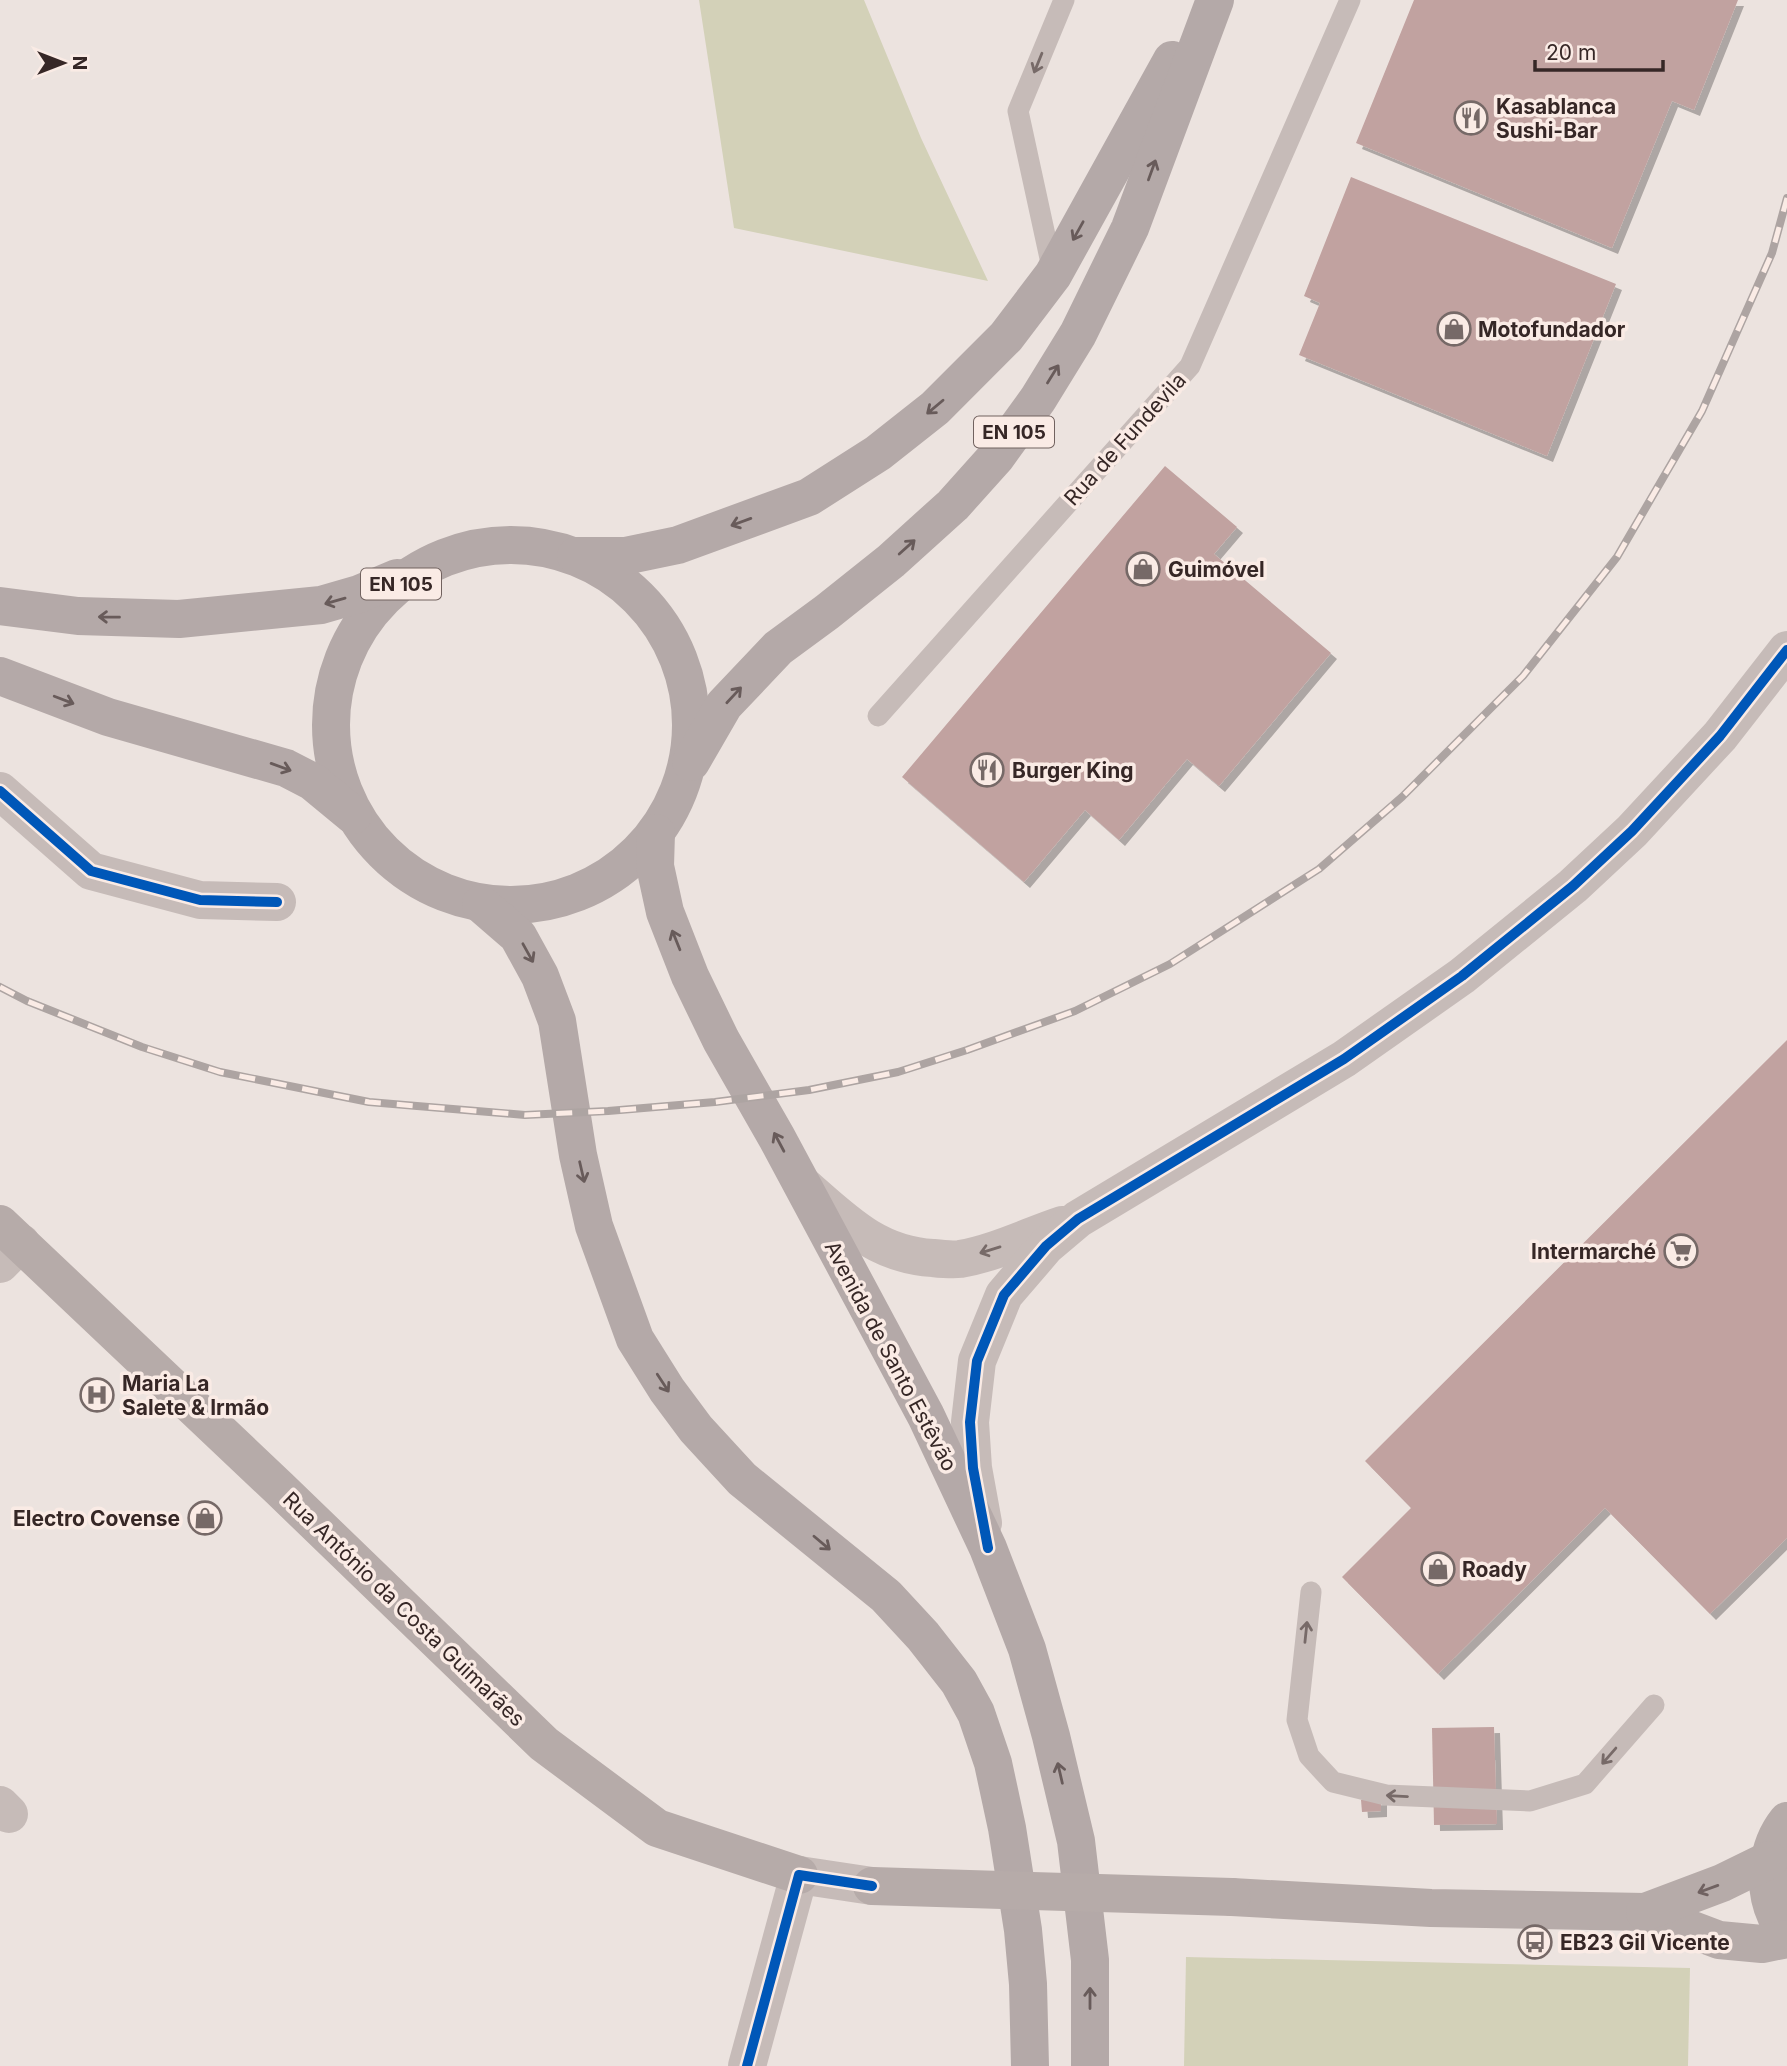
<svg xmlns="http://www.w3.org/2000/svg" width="1787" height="2066" viewBox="0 0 1787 2066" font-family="Inter,sans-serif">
  <defs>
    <filter id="shadow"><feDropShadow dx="6" dy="6" stdDeviation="0" flood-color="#0004"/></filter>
  </defs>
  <rect width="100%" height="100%" fill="#ece3df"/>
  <g fill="#d3d1b8">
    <polygon points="699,0 864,0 921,138 988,281 734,228"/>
    <polygon points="1186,1957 1690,1968 1688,2066 1184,2066"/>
  </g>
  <g fill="#c1a2a0" filter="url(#shadow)">
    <polygon points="1414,0 1738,0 1694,110 1672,101 1612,248 1356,143"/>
    <polygon points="1351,177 1616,284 1547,456 1299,355 1320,303 1304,296"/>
    <polygon points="1165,466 1237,527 1214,554 1331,653 1219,786 1187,759 1119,840 1085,810 1024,882 902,777"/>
    <polygon points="1787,1040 1787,1538 1710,1614 1605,1508 1438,1674 1342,1577 1411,1508 1365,1461"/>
    <polygon points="1494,1727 1497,1824 1434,1825 1432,1728"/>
    <polygon points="1381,1799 1381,1811 1362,1812 1361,1800"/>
  </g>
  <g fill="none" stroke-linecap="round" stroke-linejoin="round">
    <g stroke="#c6bbb8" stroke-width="21">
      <polyline points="1053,272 1018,111 1064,0"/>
      <polyline points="878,716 1190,366 1350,0"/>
      <polyline points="1311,1592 1297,1720 1309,1756 1333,1782 1386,1795 1530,1801 1585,1784 1654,1705"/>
    </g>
    <g stroke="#c6bbb8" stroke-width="38">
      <polyline points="0,791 91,871 200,900 277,902"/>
      <path d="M804,1186C845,1222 877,1255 933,1258C942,1259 952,1260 960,1259C995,1253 1029,1236 1062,1225"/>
      <polyline points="0,1264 21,1243"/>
      <polyline points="983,1523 973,1468 970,1422 977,1361 1004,1295 1046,1246 1078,1219 1344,1059 1462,976 1573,886 1632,831 1720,736 1787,650"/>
      <polyline points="0,1805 9,1814"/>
      <polyline points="747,2066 799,1875"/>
    </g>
    <polyline stroke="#c6bbb8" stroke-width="38" points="799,1875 872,1886"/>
    <g stroke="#b6aba9" stroke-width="38">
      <polyline points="0,1224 279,1488 544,1744 657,1828 799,1875"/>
      <path d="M1787,1821C1767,1846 1762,1886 1776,1916C1779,1922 1783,1928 1787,1935"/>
      <polyline points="1232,1897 1431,1908 1645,1912 1719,1940 1762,1944 1787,1939"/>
      <polyline points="1645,1912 1722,1883 1769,1860"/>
    </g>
    <g stroke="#b4a9a8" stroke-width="38">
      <circle cx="511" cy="725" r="180"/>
      <polyline points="576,556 625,556 678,545 809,497 878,453 935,408 1006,337 1053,275 1172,60"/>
      <polyline points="0,606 78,616 179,619 321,605 359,594 397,578"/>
      <polyline points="0,676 108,717 286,768 313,782 353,815"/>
      <polyline points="691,762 724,705 778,648 827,612 891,561 953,505 996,457 1038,399 1078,334 1130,228 1215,0"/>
      <polyline points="656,833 655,866 665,912 690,976 721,1040 777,1138 926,1416 988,1548 1027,1649 1051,1736 1076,1841 1090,1960 1090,2066"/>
      <polyline points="481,904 518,936 540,976 557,1021 578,1155 594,1226 635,1339 667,1390 696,1429 742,1479 886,1596 923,1636 959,1682 976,1713 993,1763 1007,1828 1023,1930 1028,1984 1030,2066"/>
    </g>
    <defs>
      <polyline id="rail" points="0,987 27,1001 142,1047 220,1072 369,1102 525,1115 608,1111 715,1102 809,1090 898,1072 967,1050 1075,1011 1170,964 1319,869 1402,797 1523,676 1617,557 1702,411 1772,253 1787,198"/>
    </defs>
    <use href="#rail" stroke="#ada4a2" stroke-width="8"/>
    <use href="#rail" stroke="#faebe5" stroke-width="5" stroke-dasharray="16" stroke-linecap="butt"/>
    <polyline stroke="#b6aba9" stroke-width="38" points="872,1886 1232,1897"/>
    <defs>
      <g id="cycleway">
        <polyline points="0,791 91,871 200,900 277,902"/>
        <polyline points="988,1548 973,1468 970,1422 977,1361 1004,1295 1046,1246 1078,1219 1344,1059 1462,976 1573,886 1632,831 1720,736 1787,650"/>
        <polyline points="747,2066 799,1875 872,1886"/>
      </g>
    </defs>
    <use href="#cycleway" stroke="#faebe5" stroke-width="15"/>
    <use href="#cycleway" stroke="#0057b8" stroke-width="10"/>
  </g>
  <defs><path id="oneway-shaft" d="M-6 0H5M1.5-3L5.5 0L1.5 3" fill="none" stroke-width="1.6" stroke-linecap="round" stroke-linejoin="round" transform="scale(1.75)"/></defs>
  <g stroke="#776a68">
    <use href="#oneway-shaft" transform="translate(1038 63) rotate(112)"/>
    <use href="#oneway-shaft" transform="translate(990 1250) rotate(163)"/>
    <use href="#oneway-shaft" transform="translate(1306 1632) rotate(-84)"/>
    <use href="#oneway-shaft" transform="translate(1609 1756) rotate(131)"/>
    <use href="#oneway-shaft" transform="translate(1397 1796) rotate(-177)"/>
  </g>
  <g stroke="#685b5a">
    <use href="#oneway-shaft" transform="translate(1152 170) rotate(-70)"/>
    <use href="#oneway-shaft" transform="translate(1078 231) rotate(119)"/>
    <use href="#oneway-shaft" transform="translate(1053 374) rotate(-58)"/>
    <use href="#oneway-shaft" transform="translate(935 407) rotate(140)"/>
    <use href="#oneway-shaft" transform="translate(741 522) rotate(160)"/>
    <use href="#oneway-shaft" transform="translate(907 547) rotate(-42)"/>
    <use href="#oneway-shaft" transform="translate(335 601) rotate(164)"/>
    <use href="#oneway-shaft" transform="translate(109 617) rotate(-179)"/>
    <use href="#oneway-shaft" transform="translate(734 695) rotate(-47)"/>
    <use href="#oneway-shaft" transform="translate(64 700) rotate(21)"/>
    <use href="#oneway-shaft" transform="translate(281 767) rotate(20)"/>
    <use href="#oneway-shaft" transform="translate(676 940) rotate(-112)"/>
    <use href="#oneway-shaft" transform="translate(528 953) rotate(61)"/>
    <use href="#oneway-shaft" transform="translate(779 1142) rotate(-118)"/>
    <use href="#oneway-shaft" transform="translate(582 1172) rotate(77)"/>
    <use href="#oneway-shaft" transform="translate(663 1383) rotate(57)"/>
    <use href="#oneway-shaft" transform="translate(822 1543) rotate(40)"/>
    <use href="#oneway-shaft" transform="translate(1060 1773) rotate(-103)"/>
    <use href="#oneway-shaft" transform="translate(1090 1998) rotate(-90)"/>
  </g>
  <use stroke="#706261" href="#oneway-shaft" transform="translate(1708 1889) rotate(160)"/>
  <defs>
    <symbol id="restaurant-ring" viewBox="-11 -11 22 22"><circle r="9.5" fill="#faebe5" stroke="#766967" stroke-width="1.5"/><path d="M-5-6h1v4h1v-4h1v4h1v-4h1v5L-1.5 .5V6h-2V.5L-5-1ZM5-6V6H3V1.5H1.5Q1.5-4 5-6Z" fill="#766967"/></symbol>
    <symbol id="shop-ring" viewBox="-11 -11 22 22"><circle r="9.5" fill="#faebe5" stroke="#766967" stroke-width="1.5"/><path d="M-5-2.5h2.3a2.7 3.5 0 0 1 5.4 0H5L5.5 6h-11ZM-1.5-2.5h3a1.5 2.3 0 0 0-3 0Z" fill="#766967"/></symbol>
    <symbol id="supermarket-ring" viewBox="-11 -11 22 22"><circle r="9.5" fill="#faebe5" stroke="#766967" stroke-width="1.5"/><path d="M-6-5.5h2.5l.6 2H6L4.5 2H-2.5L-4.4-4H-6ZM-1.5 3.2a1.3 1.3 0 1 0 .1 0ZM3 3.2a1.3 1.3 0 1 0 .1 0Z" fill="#766967"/></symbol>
    <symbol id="hospital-ring" viewBox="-11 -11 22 22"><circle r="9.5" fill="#faebe5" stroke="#766967" stroke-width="1.5"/><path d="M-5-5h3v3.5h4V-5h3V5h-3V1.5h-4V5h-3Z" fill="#766967"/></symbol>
    <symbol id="bus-ring" viewBox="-11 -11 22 22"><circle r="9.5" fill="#faebe5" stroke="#766967" stroke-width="1.5"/><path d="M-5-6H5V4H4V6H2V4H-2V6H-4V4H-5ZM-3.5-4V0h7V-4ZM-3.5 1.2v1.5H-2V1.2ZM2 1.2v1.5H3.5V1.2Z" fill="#766967"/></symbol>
  </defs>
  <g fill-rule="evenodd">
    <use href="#restaurant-ring" x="1452" y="99" width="38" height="38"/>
    <use href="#shop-ring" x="1435" y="310" width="38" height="38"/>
    <use href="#shop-ring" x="1124" y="550" width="38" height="38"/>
    <use href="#restaurant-ring" x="968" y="751" width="38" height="38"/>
    <use href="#supermarket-ring" x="1662" y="1232" width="38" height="38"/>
    <use href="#hospital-ring" x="78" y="1376" width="38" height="38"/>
    <use href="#shop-ring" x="186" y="1499" width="38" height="38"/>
    <use href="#shop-ring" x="1419" y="1550" width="38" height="38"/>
    <use href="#bus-ring" x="1516" y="1923" width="38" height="38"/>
  </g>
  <g text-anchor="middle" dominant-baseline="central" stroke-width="7" stroke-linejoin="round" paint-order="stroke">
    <g fill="#faebe5" stroke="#71625f" stroke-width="2">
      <rect x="974" y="416.5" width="80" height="31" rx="5"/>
      <rect x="361" y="568.5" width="80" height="31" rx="5"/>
    </g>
    <g font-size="19" font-weight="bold" fill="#362726">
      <text x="1014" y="432">EN 105</text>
      <text x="401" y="584">EN 105</text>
    </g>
    <g font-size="21" font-weight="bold" fill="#362726" stroke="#faebe5" text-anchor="start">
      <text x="1496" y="106">Kasablanca<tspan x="1496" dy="24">Sushi-Bar</tspan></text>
      <text x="1478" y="329">Motofundador</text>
      <text x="1168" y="569">Guimóvel</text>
      <text x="1012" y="770">Burger King</text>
      <text x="1656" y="1251" text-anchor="end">Intermarché</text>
      <text x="122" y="1383">Maria La<tspan x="122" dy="24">Salete &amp; Irmão</tspan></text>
      <text x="180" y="1518" text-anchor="end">Electro Covense</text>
      <text x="1462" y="1569">Roady</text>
      <text x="1560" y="1942">EB23 Gil Vicente</text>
    </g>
    <g font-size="21" fill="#362726" stroke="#faebe5">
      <text transform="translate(1125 439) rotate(-48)">Rua de Fundevila</text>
      <text transform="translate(891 1356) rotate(62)">Avenida de Santo Estêvão</text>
      <text transform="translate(404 1609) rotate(44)">Rua António da Costa Guimarães</text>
    </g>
  </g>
  <g transform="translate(63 63) rotate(90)" stroke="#faebe5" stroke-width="5" paint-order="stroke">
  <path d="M0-5L12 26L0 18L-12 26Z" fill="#362726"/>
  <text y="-10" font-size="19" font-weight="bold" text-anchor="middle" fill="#362726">N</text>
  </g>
  <path d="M1535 60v10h128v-10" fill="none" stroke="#362726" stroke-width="3.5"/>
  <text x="1546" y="60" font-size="21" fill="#362726" stroke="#faebe5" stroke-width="5" paint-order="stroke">20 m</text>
</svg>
